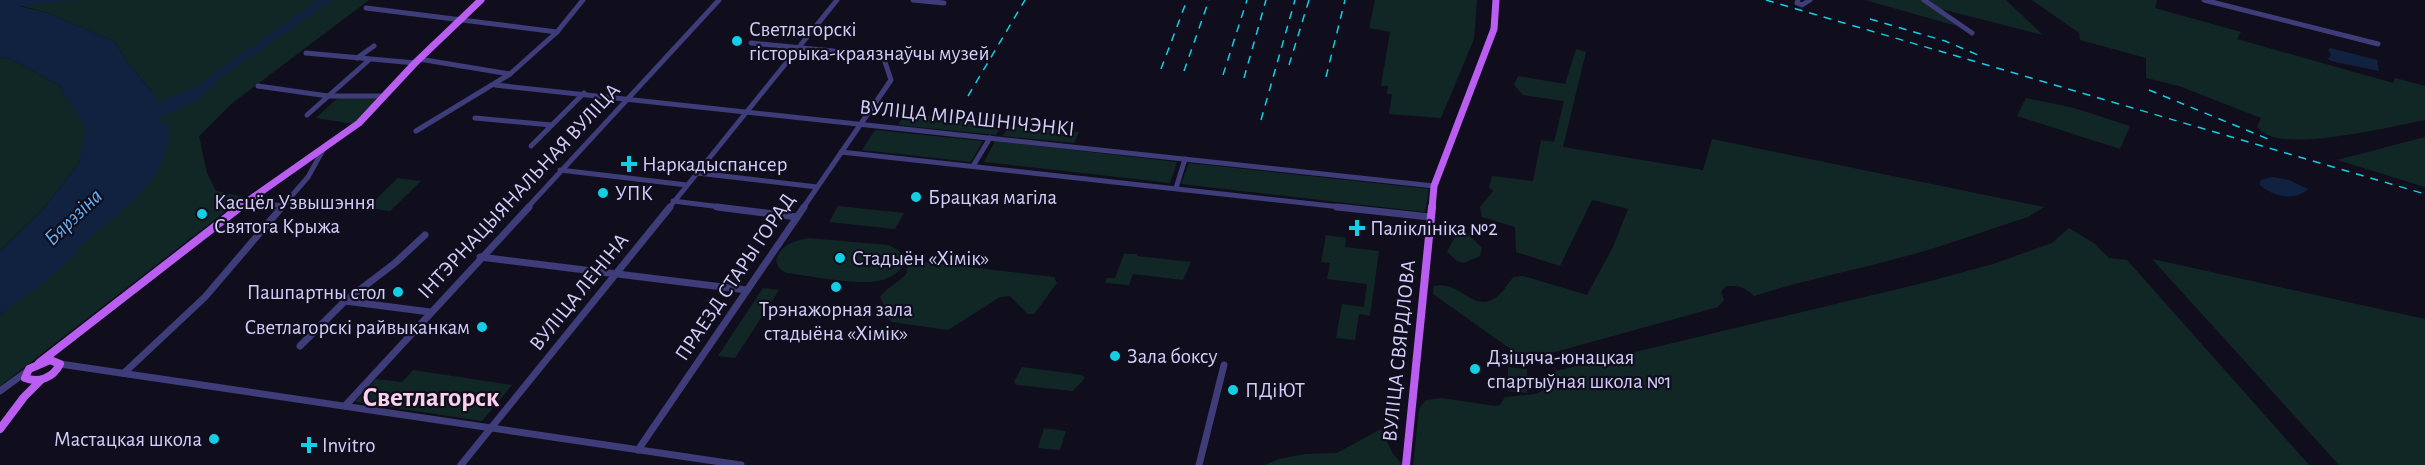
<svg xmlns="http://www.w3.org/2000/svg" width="2425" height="465" viewBox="0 0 2425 465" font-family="'Alegreya Sans',sans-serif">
  <rect width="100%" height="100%" fill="#100e1d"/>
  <g fill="#112726">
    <polygon points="0,0 369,0 231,104 199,136 207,173 216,191 244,197 0,386 0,315 68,261 79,247 156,121 152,92 127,62 115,42 48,13"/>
    <polygon points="1375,0 1477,0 1474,39 1441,118 1389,114 1392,94 1387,94 1388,86 1381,86 1390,32 1369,28"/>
    <polygon points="1865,0 1923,0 1957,26"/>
    <polygon points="1928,0 2006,0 2043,35 1941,9"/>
    <path d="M2032,0H2157L2155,8L2241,32L2237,39L2393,83L2395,78L2425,86V120C2390,127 2298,149 2268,135C2264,134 2260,129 2257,127L2261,118L2179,86L2146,78V58L2080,40L2079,33Z"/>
    <path d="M1576,49L1586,52L1563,147L1703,170L1712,139L2044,207L2028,217C1990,229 1953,243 1914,254C1861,269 1807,279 1754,296C1745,287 1738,285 1726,286L1721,292L1724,300L1718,307L1526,360L1433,294L1434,286C1461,279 1475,317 1499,295C1505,290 1508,282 1514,277L1523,276L1587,295L1613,247L1628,209L1593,200L1591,202L1560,266L1516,252L1515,227L1482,217L1480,207L1493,191L1489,187L1492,176L1533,181L1541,140L1554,142L1564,101L1523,95L1514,85L1518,76L1565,84Z"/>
    <polygon points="0,57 10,59 59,85 87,128 79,163 43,209 0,251"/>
    <polygon points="340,96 379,97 354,124 316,118"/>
    <polygon points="2026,98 2074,108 2130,126 2120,149 2017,116"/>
    <polygon points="905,114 1003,123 996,135 898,125"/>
    <polygon points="1010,124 1079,132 1074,143 1003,136"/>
    <polygon points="875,130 983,141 971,162 862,150"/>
    <polygon points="2425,137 2425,187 2337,160"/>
    <polygon points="995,141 1177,162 1170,183 984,162"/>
    <polygon points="1189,163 1429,189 1425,212 1181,184"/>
    <polygon points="398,178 421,181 390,211 367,208"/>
    <polygon points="838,206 904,213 895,229 829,222"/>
    <polygon points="2069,228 2095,244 2109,258 2127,260 2309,465 1413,465 1419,409 1426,400 1442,398 1496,406 1500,405 1505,397 1536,394 1550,387 1556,371 1923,283 1993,264 2052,243"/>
    <polygon points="1465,231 1482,248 1480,256 1464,263 1457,261 1447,252 1456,234"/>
    <polygon points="1326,235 1346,238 1345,247 1379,251 1370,316 1359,314 1355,340 1336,338 1342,304 1364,307 1367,284 1327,279 1330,263 1321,262"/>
    <path d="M809,238L888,245C917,256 901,277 878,281C855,285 812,276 786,273L779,268L776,261C780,245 793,241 809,238Z"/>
    <polygon points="1124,254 1138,254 1137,256 1191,262 1183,280 1133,274 1129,285 1105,283 1107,278 1115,278"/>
    <polygon points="2152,259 2425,319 2425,465 2339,465"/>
    <path d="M908,260L1054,277L1057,283L1034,314H1028L1010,296L1000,297L948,330L892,322L883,313L885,307L880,297C886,288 899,283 907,273Z"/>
    <polygon points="763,288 779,290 735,358 718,356"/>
    <polygon points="1022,367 1082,375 1085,378 1073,391 1017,385 1014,382"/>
    <polygon points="1508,367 1527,369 1527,393 1508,391"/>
    <polygon points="413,370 512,385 482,421 355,402 376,379 402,382"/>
    <polygon points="1044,428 1066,431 1060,450 1038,448"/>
    <polygon points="1381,429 1393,454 1403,465 1265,465 1279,459 1305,454 1337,453"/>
  </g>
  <g fill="#10223f">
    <path d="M0,0H77L19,6L48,13L115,42L127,62L152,92L158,103L203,84L214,73L318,0H333L224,75L197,100L157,120L170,126C166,188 120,208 80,247C76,251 73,257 68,261C48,281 22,298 0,315V251L43,209L79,163L86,128L59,85L10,59L0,57Z"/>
    <polygon points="2330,48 2377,60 2379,71 2331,61 2328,59 2331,55 2328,50"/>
    <path d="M2272,177L2289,180L2308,189C2296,202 2270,196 2259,184L2261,180Z"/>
  </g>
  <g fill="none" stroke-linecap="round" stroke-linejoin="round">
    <g stroke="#3e3c79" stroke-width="5">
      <polyline points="913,0 944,3"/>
      <polyline points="1798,0 1797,3 1802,5 1810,0"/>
      <polyline points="1924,0 1972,33"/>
      <polyline points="2204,0 2378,44"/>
      <polyline points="366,8 557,32"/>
      <polyline points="751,43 883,56 891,80 803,208"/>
      <polyline points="306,53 415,63"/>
      <polyline points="357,58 374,46"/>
      <polyline points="419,59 510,74"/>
      <polyline points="495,85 1434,186"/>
      <polyline points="258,86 328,96 385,96"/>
      <polyline points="307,115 369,60"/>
      <polyline points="475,118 551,125"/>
      <polyline points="416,131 510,74 557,32 583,0"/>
      <polyline points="531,146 584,93"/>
      <polyline points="841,152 1350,208"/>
      <polyline points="973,166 990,138"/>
      <polyline points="560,170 687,185"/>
      <polyline points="697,173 817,187"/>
      <polyline points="1176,188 1185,159"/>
      <polyline points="247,201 283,206"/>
      <polyline points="673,201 729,208"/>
      <polyline points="281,208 308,177 323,150"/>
      <polyline points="527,208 719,0"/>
      <polyline points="669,208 837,0"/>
    </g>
    <g stroke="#3e3c79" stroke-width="7">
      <polyline points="717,207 797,217"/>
      <polyline points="1337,207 1430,217"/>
      <polyline points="480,257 747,290"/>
      <polyline points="345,301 430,312"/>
      <polyline points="300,346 345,301 395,263 425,235"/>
      <polyline points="60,364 741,465"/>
      <polyline points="124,373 205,297 282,207"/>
      <polyline points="0,391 26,372"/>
      <polyline points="345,406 529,207"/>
      <polyline points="638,450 804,207"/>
      <polyline points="461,465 670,207"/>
      <polyline points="1199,465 1224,365"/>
    </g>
    <g stroke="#ba5ef2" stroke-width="7">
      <polyline points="238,208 359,123 415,63 481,0"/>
      <polyline points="1432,208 1434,186 1494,29 1496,0"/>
    </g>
    <g stroke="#ba5ef2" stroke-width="8">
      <path d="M50,360L60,364C53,378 39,383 25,378L29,369Z"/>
      <polyline points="39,363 240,207"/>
      <polyline points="0,429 24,397 41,380"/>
      <polyline points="1406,465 1432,207"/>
    </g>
    <g stroke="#12cfe3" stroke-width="1.5" stroke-dasharray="8 7" stroke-linecap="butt">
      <polyline points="1766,0 2425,194"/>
      <polyline points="1870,19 1945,41 1978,55"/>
      <polyline points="1289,65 1309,0"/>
      <polyline points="1161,69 1187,0"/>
      <polyline points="1184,71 1209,0"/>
      <polyline points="1223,75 1247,0"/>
      <polyline points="1326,77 1345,0"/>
      <polyline points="1244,78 1266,0"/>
      <polyline points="2149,90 2273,141"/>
      <polyline points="968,96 1025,0"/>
      <polyline points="1261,120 1295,0"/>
    </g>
  </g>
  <g fill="#12cfe3" stroke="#100e1d" stroke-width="2">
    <circle cx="737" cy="41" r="6"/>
    <path d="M626 155h6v6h6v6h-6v6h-6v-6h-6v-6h6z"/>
    <circle cx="603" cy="193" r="6"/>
    <circle cx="916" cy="197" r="6"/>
    <circle cx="202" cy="214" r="6"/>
    <path d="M1354 219h6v6h6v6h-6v6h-6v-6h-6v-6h6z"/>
    <circle cx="840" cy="258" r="6"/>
    <circle cx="836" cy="287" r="6"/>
    <circle cx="398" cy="292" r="6"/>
    <circle cx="482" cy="327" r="6"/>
    <circle cx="1115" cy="356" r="6"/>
    <circle cx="1475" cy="369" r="6"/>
    <circle cx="1233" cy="390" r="6"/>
    <circle cx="214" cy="439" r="6"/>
    <path d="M306 436h6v6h6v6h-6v6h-6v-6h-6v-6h6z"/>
  </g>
  <g text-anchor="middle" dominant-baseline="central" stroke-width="4.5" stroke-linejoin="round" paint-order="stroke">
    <g font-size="21" fill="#d3cefb" stroke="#100e1d" text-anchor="start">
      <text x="749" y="29">Светлагорскі<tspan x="749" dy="24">гісторыка-краязнаўчы музей</tspan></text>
      <text x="642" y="164">Наркадыспансер</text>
      <text x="615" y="193">УПК</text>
      <text x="928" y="197">Брацкая магіла</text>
      <text x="214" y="202">Касцёл Узвышэння<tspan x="214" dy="24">Святога Крыжа</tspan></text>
      <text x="1370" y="228">Паліклініка №2</text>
      <text x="852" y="258">Стадыён «Хімік»</text>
      <text x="386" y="292" text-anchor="end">Пашпартны стол</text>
      <text x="836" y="309" text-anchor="middle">Трэнажорная зала<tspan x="836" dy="24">стадыёна «Хімік»</tspan></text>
      <text x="470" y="327" text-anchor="end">Светлагорскі райвыканкам</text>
      <text x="1127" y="356">Зала боксу</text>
      <text x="1487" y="357">Дзіцяча-юнацкая<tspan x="1487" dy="24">спартыўная школа №1</tspan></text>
      <text x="1245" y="390">ПДіЮТ</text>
      <text x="202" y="439" text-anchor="end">Мастацкая школа</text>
      <text x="322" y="445">Invitro</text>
    </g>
    <g font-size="21" fill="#d3cefb" stroke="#100e1d">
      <text transform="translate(967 118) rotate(6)">ВУЛІЦА МІРАШНІЧЭНКІ</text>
      <text transform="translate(519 191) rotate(-47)">ІНТЭРНАЦЫЯНАЛЬНАЯ ВУЛІЦА</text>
      <text transform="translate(735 277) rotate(-56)">ПРАЕЗД СТАРЫ ГОРАД</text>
      <text transform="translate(579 292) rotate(-51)">ВУЛІЦА ЛЕНІНА</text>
      <text transform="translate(1399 351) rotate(-84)">ВУЛІЦА СВЯРДЛОВА</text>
    </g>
    <g font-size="22" font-style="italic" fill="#64b1f3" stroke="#100e1d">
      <text transform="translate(73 217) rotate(-44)">Бярэзіна</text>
    </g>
    <g font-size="27" font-weight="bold" fill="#fbd0ec" stroke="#100e1d">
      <text x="431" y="397">Светлагорск</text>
    </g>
  </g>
</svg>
